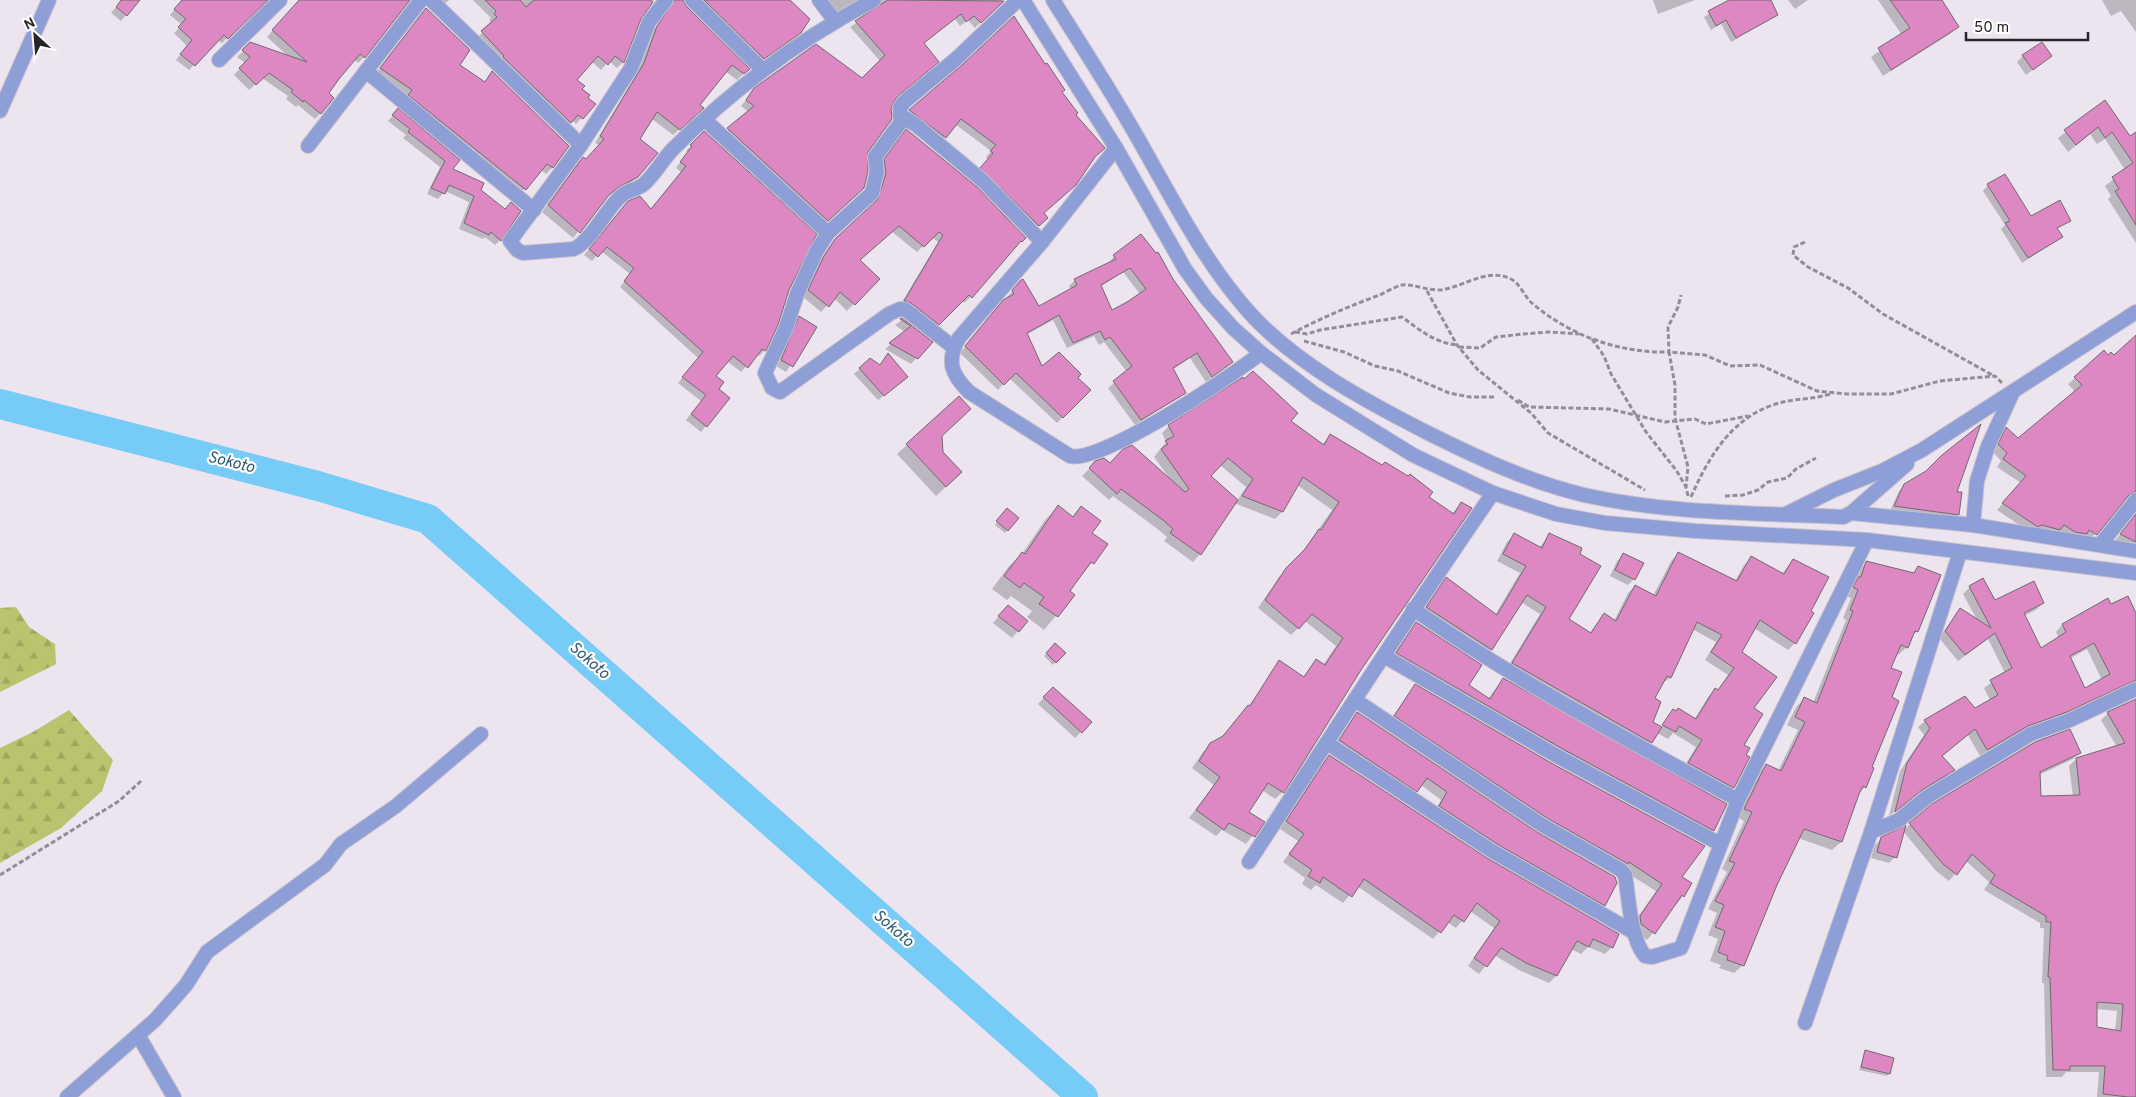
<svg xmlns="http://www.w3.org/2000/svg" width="2136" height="1097" viewBox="0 0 2136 1097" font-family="Overpass,sans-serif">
  <defs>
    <pattern id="forest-firs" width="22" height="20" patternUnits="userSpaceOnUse" patternTransform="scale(1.25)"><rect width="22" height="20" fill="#bac46e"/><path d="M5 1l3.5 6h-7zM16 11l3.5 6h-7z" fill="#a0a85f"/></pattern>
  </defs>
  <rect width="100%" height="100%" fill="#ece4ef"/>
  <g fill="url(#forest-firs)">
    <polygon points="16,607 29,627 55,644 56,664 0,692 0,608"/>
    <polygon points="69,710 113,760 102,791 61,828 0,863 0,748 33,732"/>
  </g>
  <g fill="#0003" fill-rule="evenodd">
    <polygon points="122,0 138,0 121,21 111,13"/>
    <polygon points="182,0 266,0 222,43 217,40 189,70 176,60 187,46 174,33 182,25 170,15"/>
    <polygon points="300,0 408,0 364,57 358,63 354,59 327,94 321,113 315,119 298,105 296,107 286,99 288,96 262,78 249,90 234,75 245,63 237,57 250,44 290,58 267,37"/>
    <polygon points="431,0 449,0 440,8"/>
    <polygon points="473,0 654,0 640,18 623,62 617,68 609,61 601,70 592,62 576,80 586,98 594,105 576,124 572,120 565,128 477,38 492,23 489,20 491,18"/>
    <polygon points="694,0 789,0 800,32 757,64"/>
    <polygon points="820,0 858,0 837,12"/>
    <polygon points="875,0 1002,0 975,28 968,20 960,26 955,19 923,43 866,152 857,194 822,226 722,135 749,112 741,106 755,89 862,80 880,61 850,27 876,10 878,7"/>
    <polygon points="1653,0 1695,0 1658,14"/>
    <polygon points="1731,0 1769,0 1777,15 1731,42 1721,24 1711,30 1704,17"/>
    <polygon points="1788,0 1808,0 1795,9"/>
    <polygon points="1878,0 1940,0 1958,26 1950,34 1883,76 1871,57 1902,35"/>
    <polygon points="2102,0 2136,0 2136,32 2121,11 2111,16"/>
    <polygon points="675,1 748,69 737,80 725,71 699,105 702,108 673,135 652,119 639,139 637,177 630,183 607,196 573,238 542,212 577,164 583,158 586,160 599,145 595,143 638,71 651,34"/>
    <polygon points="426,9 458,65 484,82 492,73 568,146 552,168 546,174 541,170 519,195 375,74"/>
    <polygon points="2023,56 2050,56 2026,75 2017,62"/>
    <polygon points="963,66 1061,93 1074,115 1093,158 1042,213 1041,224 1033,231 976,174 988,160 986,157 991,151 955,124 939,143 904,117"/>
    <polygon points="2105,102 2130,137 2136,134 2136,243 2108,199 2111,196 2105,186 2125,170 2105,139 2097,144 2090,134 2068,152 2058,138"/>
    <polygon points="398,110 458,160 451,170 479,191 500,240 495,245 485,237 483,239 459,229 469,202 445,191 438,199 427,194 440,167 403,138 406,135 388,121"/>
    <polygon points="704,133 788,290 777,324 765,350 759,356 757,354 741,372 727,361 715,376 717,389 706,426 701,432 686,420 701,401 678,383 698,358 620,287 630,274 601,251 592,261 584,255 629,202 650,210 681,172 676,168 688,152 686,151"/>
    <polygon points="900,137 1014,246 971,297 964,303 961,300 932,330 899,307 938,242 932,237 917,252 891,231 859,261 878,279 847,311 834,298 821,312 803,297 818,264 829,247 872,206 880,180 878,167"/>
    <polygon points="1988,185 2031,218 2069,220 2057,229 2062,237 2022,263 2001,229 2005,225 1983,191"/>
    <path d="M1114,256L1172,279L1232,362L1206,382L1190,358L1172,370L1185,393L1135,425L1108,388L1127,372L1104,342L1099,345L1094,336L1067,348L1053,320L1026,335L1041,368L1076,378L1089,390L1057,423L1009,378L998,390L960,353L998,307L1008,299L1007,297L1015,288L1039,308L1071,290L1069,286L1075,280L1109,263ZM1123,272L1140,294L1111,311L1100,287Z"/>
    <polygon points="799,318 816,327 786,372 776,366 794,323"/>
    <polygon points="902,320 931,342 911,364 885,349 905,332 895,325"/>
    <polygon points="2136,337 2136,502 2129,497 2123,500 2089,541 2068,539 2057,531 2052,536 2031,533 1997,510 2021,483 1997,467 2001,461 1992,451 2000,435 2006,429 2018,440 2075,392 2068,384 2075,378 2107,357 2113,357"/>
    <polygon points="888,355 901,382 878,400 854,374 870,360 879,365"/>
    <path d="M1289,421L1322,445L1330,435L1452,514L1461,503L1283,792L1275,799L1262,790L1247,812L1263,822L1246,844L1222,830L1216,836L1189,818L1214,785L1192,768L1203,752L1221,738L1248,707L1280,662L1303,677L1316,661L1323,665L1336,646L1305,621L1291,635L1258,608L1279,577L1298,558L1332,510L1297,485L1282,512L1275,519L1234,503L1200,554L1193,562L1164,541L1167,537L1155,527L1113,496L1109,500L1082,476L1096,462L1170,479L1154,457L1166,442L1162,433L1169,426ZM1220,465L1246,487L1237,501L1210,476Z"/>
    <polygon points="941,436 942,452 951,482 936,496 897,454 907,445"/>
    <polygon points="1905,485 1955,493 1958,514 1952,520 1890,511 1899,491"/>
    <polygon points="1058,507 1072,517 1081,508 1090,533 1107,545 1068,591 1073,595 1044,630 1027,617 1032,611 1011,596 1007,600 992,589 1009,566 1022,554 1045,520"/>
    <polygon points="1007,510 1007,530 1005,533 995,525"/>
    <polygon points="2136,513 2136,547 2115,541"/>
    <path d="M1550,534L1568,619L1589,634L1604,614L1614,621L1628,593L1635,586L1653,596L1671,561L1678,554L1735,581L1744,565L1751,558L1782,574L1793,560L1795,643L1788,650L1754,628L1740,653L1752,708L1733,787L1726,794L1682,770L1696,747L1673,733L1668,739L1657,733L1644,750L1506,670L1540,614L1521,602L1491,650L1484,657L1420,615L1446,579L1495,615L1520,573L1497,561L1507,542L1514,535L1539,548ZM1692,629L1716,642L1705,660L1728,675L1717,691L1715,690L1708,697L1694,720L1673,710L1667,716H1669L1660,731L1651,723L1653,699L1661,684L1670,678Z"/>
    <polygon points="1624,554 1634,579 1628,585 1610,576 1617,561"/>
    <polygon points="1867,563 1912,574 1918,568 1917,631 1910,638 1907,647 1898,655 1896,654 1889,669 1891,698 1865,787 1857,795 1841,842 1832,850 1798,838 1776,884 1743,965 1734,973 1719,968 1721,965 1710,961 1718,939 1708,935 1717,913 1708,909 1727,872 1722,869 1744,821 1737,817 1758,774 1766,766 1778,771 1798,730 1787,725 1796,707 1804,699 1813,703 1846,620 1843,618 1851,598 1846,596 1855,583 1858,571"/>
    <path d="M1970,587L1994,602L2043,603L2036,610L2024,616L2040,650L2059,638L2056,632L2062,625L2108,600L2111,605L2136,614V692L2019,733L1980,756L1968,735L1941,756L1953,770L1947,776L1914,796L1889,816L1900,771L1924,735L1918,727L1925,721L1974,710L1990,700L1984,688L2005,673L1988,639L1958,661L1939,638L1960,609L1977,620L1963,594ZM2087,649L2102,680L2084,689L2069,659Z"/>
    <polygon points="1002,613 1026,621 1012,638 993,623"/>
    <polygon points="1416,623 1468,686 1488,699 1503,679 1713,830 1705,838 1389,661"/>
    <polygon points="1055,645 1064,653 1053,665 1044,656"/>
    <polygon points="1415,686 1680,878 1683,896 1647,940 1634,931 1633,924 1656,891 1388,723"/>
    <polygon points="1053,688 1090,722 1075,738 1038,704"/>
    <path d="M2136,700V1097H2097L2099,1072H2066L2062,1077H2046L2044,983H2042L2044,928H2040V923L1984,890L1989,882L1966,861L1949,881L1936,871L1903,831L1895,857L1889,863L1871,858L1875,845L1882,838L1904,830L1910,824L2079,753L2073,759L2039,775L2040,797H2073L2069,766L2076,759L2117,747L2101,720L2108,713ZM2096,1009L2117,1011L2115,1031L2095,1028Z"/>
    <polygon points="1357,714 1604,905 1597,912 1433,813 1441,800 1421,785 1410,798 1333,748"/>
    <polygon points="1329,756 1612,947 1605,954 1588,947 1581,954 1571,949 1556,976 1549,983 1519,970 1494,955 1479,974 1468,966 1494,928 1470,911 1456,928 1447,922 1433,939 1357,886 1343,903 1316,885 1311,890 1302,884 1305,878 1283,862 1298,841 1280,829 1322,764"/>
    <polygon points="1866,1052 1889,1073 1887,1076 1859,1070"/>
  </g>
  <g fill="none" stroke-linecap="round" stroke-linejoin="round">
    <polyline stroke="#76cbf7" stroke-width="30" points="0,404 318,486 428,519 1083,1097"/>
  </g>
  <g fill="#dd87c3" stroke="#746970" fill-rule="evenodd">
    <polygon points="121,0 140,0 127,16 116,7"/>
    <polygon points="182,0 268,0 228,39 224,35 195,66 180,54 192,40 178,27 186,19 174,9"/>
    <polygon points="299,0 410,0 365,58 360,54 339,79 329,93 334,98 321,114 304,100 303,102 291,92 293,90 269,73 256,85 239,68 250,57 242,50 250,42 307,62 272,30"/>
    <polygon points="485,0 520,0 526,7 534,0 649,0 653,2 641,19 624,63 615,56 608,65 598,56 577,80 585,86 582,89 590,95 588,98 596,104 583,119 578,115 571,123 503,57 504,56 481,31 497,17 494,14 496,11"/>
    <polygon points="675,0 683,0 686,6 750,69 744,74 732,65 700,105 704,108 680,130 657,112 640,139 658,153 638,177 619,187 609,195 580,233 548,205 583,157 586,159 604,139 600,136 644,63 657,26"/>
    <polygon points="704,0 790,0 810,19 801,33 764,59"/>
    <polygon points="888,0 1004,1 981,23 974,16 966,22 961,14 924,43 939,62 897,97 891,108 892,119 868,152 868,171 864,188 828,221 727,128 754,106 746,100 754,88 816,44 862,78 885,55 855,21"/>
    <polygon points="1729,0 1771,0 1778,15 1736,38 1726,20 1716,26 1708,11"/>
    <polygon points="1890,0 1942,0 1959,27 1891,70 1878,48 1910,28"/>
    <polygon points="426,8 470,50 460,65 485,82 492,71 569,146 553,168 547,164 526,190 408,95 412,90 380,68"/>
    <polygon points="1014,16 1045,64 1047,63 1065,90 1062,92 1078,113 1076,115 1105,148 1095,157 1076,185 1044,213 1048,218 1039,226 980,168 993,153 990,151 996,145 961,119 946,138 909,110 962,65"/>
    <polygon points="2042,42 2052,56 2033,70 2022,55"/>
    <polygon points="2105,100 2130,136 2136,132 2136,225 2115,191 2119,189 2112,177 2133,163 2112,132 2105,138 2098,127 2076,145 2064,130"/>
    <polygon points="398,108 460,160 453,169 484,183 481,190 505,209 511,202 521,211 501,241 491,232 489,235 464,223 474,196 449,185 445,194 431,188 445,161 408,132 410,129 392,115"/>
    <polygon points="906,129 977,187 1026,238 1022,242 1021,241 972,298 969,295 939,325 911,303 904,301 943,235 939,232 924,247 899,226 860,260 880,279 855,305 840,292 829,307 808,290 824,256 835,239 878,199 886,173 884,159"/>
    <polygon points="704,131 817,234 789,290 778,325 766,351 762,349 748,368 733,356 716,376 724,382 719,389 730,398 707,427 691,414 706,395 682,377 703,352 624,281 634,268 607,247 598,257 589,249 628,201 640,196 651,209 686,166 680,162 692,146 690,145"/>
    <polygon points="2005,174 2031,216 2060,200 2071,221 2057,228 2063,237 2028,258 2005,223 2010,221 1987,184"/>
    <path d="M1141,234L1156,253L1158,252L1173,279L1233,362L1212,377L1197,353L1173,368L1186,393L1141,420L1113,381L1132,366L1110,337L1105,340L1100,331L1073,343L1059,315L1027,333L1042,366L1059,352L1081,374L1078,378L1091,390L1063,418L1016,373L1004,385L965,346L1003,300L1014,294L1012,290L1021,280L1023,279L1039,306L1077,285L1074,279L1116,259L1113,255ZM1130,268L1146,289L1127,302L1112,310L1101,285Z"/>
    <polygon points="799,316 817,327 793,367 781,360"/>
    <polygon points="902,318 933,342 918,359 889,343 911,326 900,319"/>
    <polygon points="2136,335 2136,491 2129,495 2097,535 2089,530 2087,534 2075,532 2064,525 2060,530 2042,525 2038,527 2002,503 2026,476 2003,459 2007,453 1998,444 2006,427 2018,438 2082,385 2074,377 2104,350 2108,355 2111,352 2114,355"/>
    <polygon points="888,353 908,377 884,396 859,368 870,358 880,365"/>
    <polygon points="1253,371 1298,413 1291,421 1324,445 1330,434 1382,465 1385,462 1408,476 1410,474 1433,492 1429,497 1454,514 1461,502 1472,508 1361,670 1284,793 1268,783 1249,812 1265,822 1255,837 1229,823 1224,830 1196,810 1220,777 1199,761 1210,743 1223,736 1248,705 1250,706 1279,660 1304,677 1316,659 1325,665 1343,638 1312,614 1299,629 1265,600 1286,568 1305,549 1319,529 1321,530 1339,502 1303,477 1283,512 1242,496 1253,479 1228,458 1211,476 1238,500 1201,555 1170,533 1173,529 1163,520 1121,489 1117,494 1089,468 1095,461 1104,458 1110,463 1123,449 1132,445 1185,492 1189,489 1161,449 1168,444 1165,441 1174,436 1168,425 1243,377 1244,379"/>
    <polygon points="959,396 971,409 942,436 943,452 962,472 946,487 906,444"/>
    <polygon points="1981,424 1957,492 1962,492 1959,515 1894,506 1904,484 1926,471 1942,455"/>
    <polygon points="1058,505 1073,517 1081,506 1101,521 1092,533 1108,544 1094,564 1091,562 1070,591 1075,595 1058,617 1039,604 1044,597 1024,583 1020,588 1004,576 1022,552 1025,554"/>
    <polygon points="1007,508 1019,518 1008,531 996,521"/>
    <polygon points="2136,514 2136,542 2120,534"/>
    <polygon points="1514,533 1542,548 1549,533 1582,548 1580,554 1601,566 1569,619 1591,633 1604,613 1616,621 1635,585 1656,596 1678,552 1737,581 1751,556 1784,574 1793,559 1829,577 1811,611 1814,613 1796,644 1760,620 1742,652 1777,677 1754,708 1763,714 1744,745 1750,748 1746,755 1750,757 1734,788 1688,763 1702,740 1679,726 1676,732 1662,725 1673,709 1676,711 1678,708 1696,719 1715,688 1718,690 1734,668 1711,652 1722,635 1697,622 1671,678 1667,676 1655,698 1661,702 1653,722 1662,727 1652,743 1512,663 1546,607 1527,595 1492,650 1426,607 1446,577 1497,615 1526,566 1503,554"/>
    <polygon points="1623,553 1644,563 1635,580 1615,570"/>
    <polygon points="1866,561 1914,573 1918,566 1941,575 1918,632 1915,631 1908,648 1901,645 1891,668 1902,672 1892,697 1899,701 1872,767 1874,768 1866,788 1863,786 1859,794 1842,842 1804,829 1777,885 1744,966 1727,960 1728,956 1718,952 1725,931 1715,927 1724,905 1715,901 1735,863 1729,861 1752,812 1744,809 1766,764 1781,771 1805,722 1795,717 1804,697 1817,703 1853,611 1850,610 1858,590 1853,587 1858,577 1861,577"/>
    <path d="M1983,578L1995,600L2034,581L2044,603L2024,613L2041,648L2066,632L2062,624L2108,598L2111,604L2128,596L2136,613V680L2067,712L2028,726L1987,750L1975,729L1942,756L1955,770L1922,790L1895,812L1907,763L1930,728L1924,720L1965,696L1975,708L1998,695L1990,680L2012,668L1995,633L1965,655L1945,631L1960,608L1991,628L1969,586ZM2094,643L2110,674L2085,688L2070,656Z"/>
    <polygon points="1008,605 1028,621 1019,632 998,616"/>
    <polygon points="1416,622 1482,665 1469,685 1490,699 1503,678 1727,804 1714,831 1561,748 1396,653"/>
    <polygon points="1055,643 1066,653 1056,663 1046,653"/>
    <polygon points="1415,684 1553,764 1705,846 1682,877 1692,883 1684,897 1682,895 1655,934 1641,924 1640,916 1662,884 1629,862 1628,864 1547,818 1394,716"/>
    <polygon points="1053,687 1092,722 1082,733 1043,697"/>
    <path d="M2136,699V1097H2128L2103,1094L2105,1066H2070V1070H2053L2050,977H2048L2051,922H2046V916L1990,883L1995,875L1972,854L1957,875L1943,864L1909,823L1932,804L2035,742L2070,729L2081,753L2040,772L2041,796L2080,795L2076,758L2125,743L2107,712ZM2097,1002L2123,1004L2121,1031L2097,1027Z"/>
    <polygon points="1357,712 1537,832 1615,877 1617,883 1605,906 1497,844 1439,806 1447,792 1427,778 1417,792 1339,740"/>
    <polygon points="1329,755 1487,858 1619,934 1613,948 1593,939 1589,947 1577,941 1557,976 1526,963 1501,948 1487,967 1474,958 1500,921 1477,903 1464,922 1454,915 1441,933 1364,879 1352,897 1323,877 1320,883 1308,876 1312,870 1289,854 1304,834 1286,821"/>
    <polygon points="1906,825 1897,858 1877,852 1881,837"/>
    <polygon points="1865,1050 1894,1058 1890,1074 1861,1067"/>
  </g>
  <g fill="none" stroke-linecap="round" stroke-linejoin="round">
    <defs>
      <g id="minor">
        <polyline points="431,0 581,145"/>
        <path d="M666,0L649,22L631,68L581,145L510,241L517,250L523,253L573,249C588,245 607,208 621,196C627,190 637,190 644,184C655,174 663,159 673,149C734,88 798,40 874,0"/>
        <polyline points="692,0 762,69"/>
        <polyline points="819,0 835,21"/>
        <polyline points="219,60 280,0"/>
        <polyline points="366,71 534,210"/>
        <polyline points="0,111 49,0"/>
        <polyline points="900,115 916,125 983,181 1042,242"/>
        <polyline points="705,120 828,233"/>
        <polyline points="308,146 421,0"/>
        <path d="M1116,148L1042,242L959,338C946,361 951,374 969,392L1070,456C1101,464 1232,376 1261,353"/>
        <polyline points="953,347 906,310 900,309 889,314 780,392 772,388 765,373 786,328 797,294 816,252 828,233 872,193 877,171 875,157 901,122 900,108 904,102 956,59 1018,0"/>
        <polyline points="1851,513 1907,464"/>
        <polyline points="1786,514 1834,490 1882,471 1922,450 2136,312"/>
        <polyline points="1973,525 1977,481 1988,446 2013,392"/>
        <polyline points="2100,545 2136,500"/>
        <path d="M1413,609C1516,681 1628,740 1738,800"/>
        <polyline points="1384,656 1557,756 1720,844"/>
        <path d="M1355,700L1542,825L1621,870L1625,875C1629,898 1630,938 1645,956L1652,957L1681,948L1738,800L1867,540"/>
        <polyline points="1327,743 1492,851 1635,933"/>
        <polyline points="1871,832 1899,820 1927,797 2031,734 2070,720 2136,689"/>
        <path d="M1249,862C1330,738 1409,614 1493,493"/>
        <polyline points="1805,1023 1871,832 1960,552"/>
        <polyline points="138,1035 174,1097"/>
        <polyline points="67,1097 155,1020 186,985 207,952 325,865 341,844 396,806 481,734"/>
      </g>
      <g id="tertiary">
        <polyline points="1023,0 1116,148 1185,269 1206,298 1233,328 1261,353 1316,395 1413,455 1493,493 1556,514 1605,523 1696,531 1867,540 2136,573"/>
        <path d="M1053,0C1081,45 1110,89 1136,135C1170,194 1202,259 1248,311C1294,363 1367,402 1428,433C1478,458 1530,482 1584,495C1669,514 1757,513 1843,517L1851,513L1973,525L2136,551"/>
      </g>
    </defs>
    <use href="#minor" stroke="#c9c1cb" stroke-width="16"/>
    <use href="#tertiary" stroke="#c9c1cb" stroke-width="16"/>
    <g stroke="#938e96" stroke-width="3" stroke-dasharray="5 2.5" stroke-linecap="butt">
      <polyline points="1805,242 1794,247 1793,255 1808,267 1848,288 1883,314 1994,376"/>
      <polyline points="1427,291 1457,345 1478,370 1531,413 1548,433 1645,490"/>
      <path d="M1295,332L1307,334L1320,330L1402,317C1420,330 1433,342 1457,345"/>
      <path d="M1291,334C1319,319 1347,307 1377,296C1385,293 1394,287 1402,285C1413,283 1430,293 1446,289C1468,284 1489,268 1511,279C1520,283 1525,298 1533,304C1571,336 1619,353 1669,352L1668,327L1678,307L1681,295"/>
      <polyline points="1592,339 1604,356 1611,374 1646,432 1676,470 1686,487"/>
      <polyline points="1304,341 1344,352 1375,366 1398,371 1449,393 1470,397 1496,397"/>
      <polyline points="1459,347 1480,348 1496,337 1523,334 1549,332 1579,334"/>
      <polyline points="1518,400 1529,407 1609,409 1665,422 1695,419 1706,424 1748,416"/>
      <polyline points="1688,496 1686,487 1688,467 1675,418 1675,385 1669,352 1705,355 1730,366 1760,365 1817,391 1848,394 1891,394 1940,381 1995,376 2002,383"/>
      <polyline points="1725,496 1743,495 1758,490 1768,482 1787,478 1796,469 1816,458"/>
      <path d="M1691,497C1708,458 1731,419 1773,405C1791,398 1812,400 1830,394"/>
      <polyline points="0,875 119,801 141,781"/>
    </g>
    <use href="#minor" stroke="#8e9fd7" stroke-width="14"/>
    <use href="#tertiary" stroke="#8e9fd7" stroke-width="14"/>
  </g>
  <g text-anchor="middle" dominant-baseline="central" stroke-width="4.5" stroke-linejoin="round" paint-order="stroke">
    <g font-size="16" font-style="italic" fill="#2c5a72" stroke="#fff">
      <text transform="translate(231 463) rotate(14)">Sokoto</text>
      <text transform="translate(589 661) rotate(41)">Sokoto</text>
      <text transform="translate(893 929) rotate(41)">Sokoto</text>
    </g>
  </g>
  <g transform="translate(35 35) rotate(334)" stroke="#ffffff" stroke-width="4" paint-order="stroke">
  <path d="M0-4L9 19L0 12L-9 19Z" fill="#272428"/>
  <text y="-8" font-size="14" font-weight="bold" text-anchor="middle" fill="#272428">N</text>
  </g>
  <path d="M1966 32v8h122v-8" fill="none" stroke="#272428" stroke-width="2.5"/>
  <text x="1974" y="32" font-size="15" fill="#272428" stroke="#ffffff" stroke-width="4" paint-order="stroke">50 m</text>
</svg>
